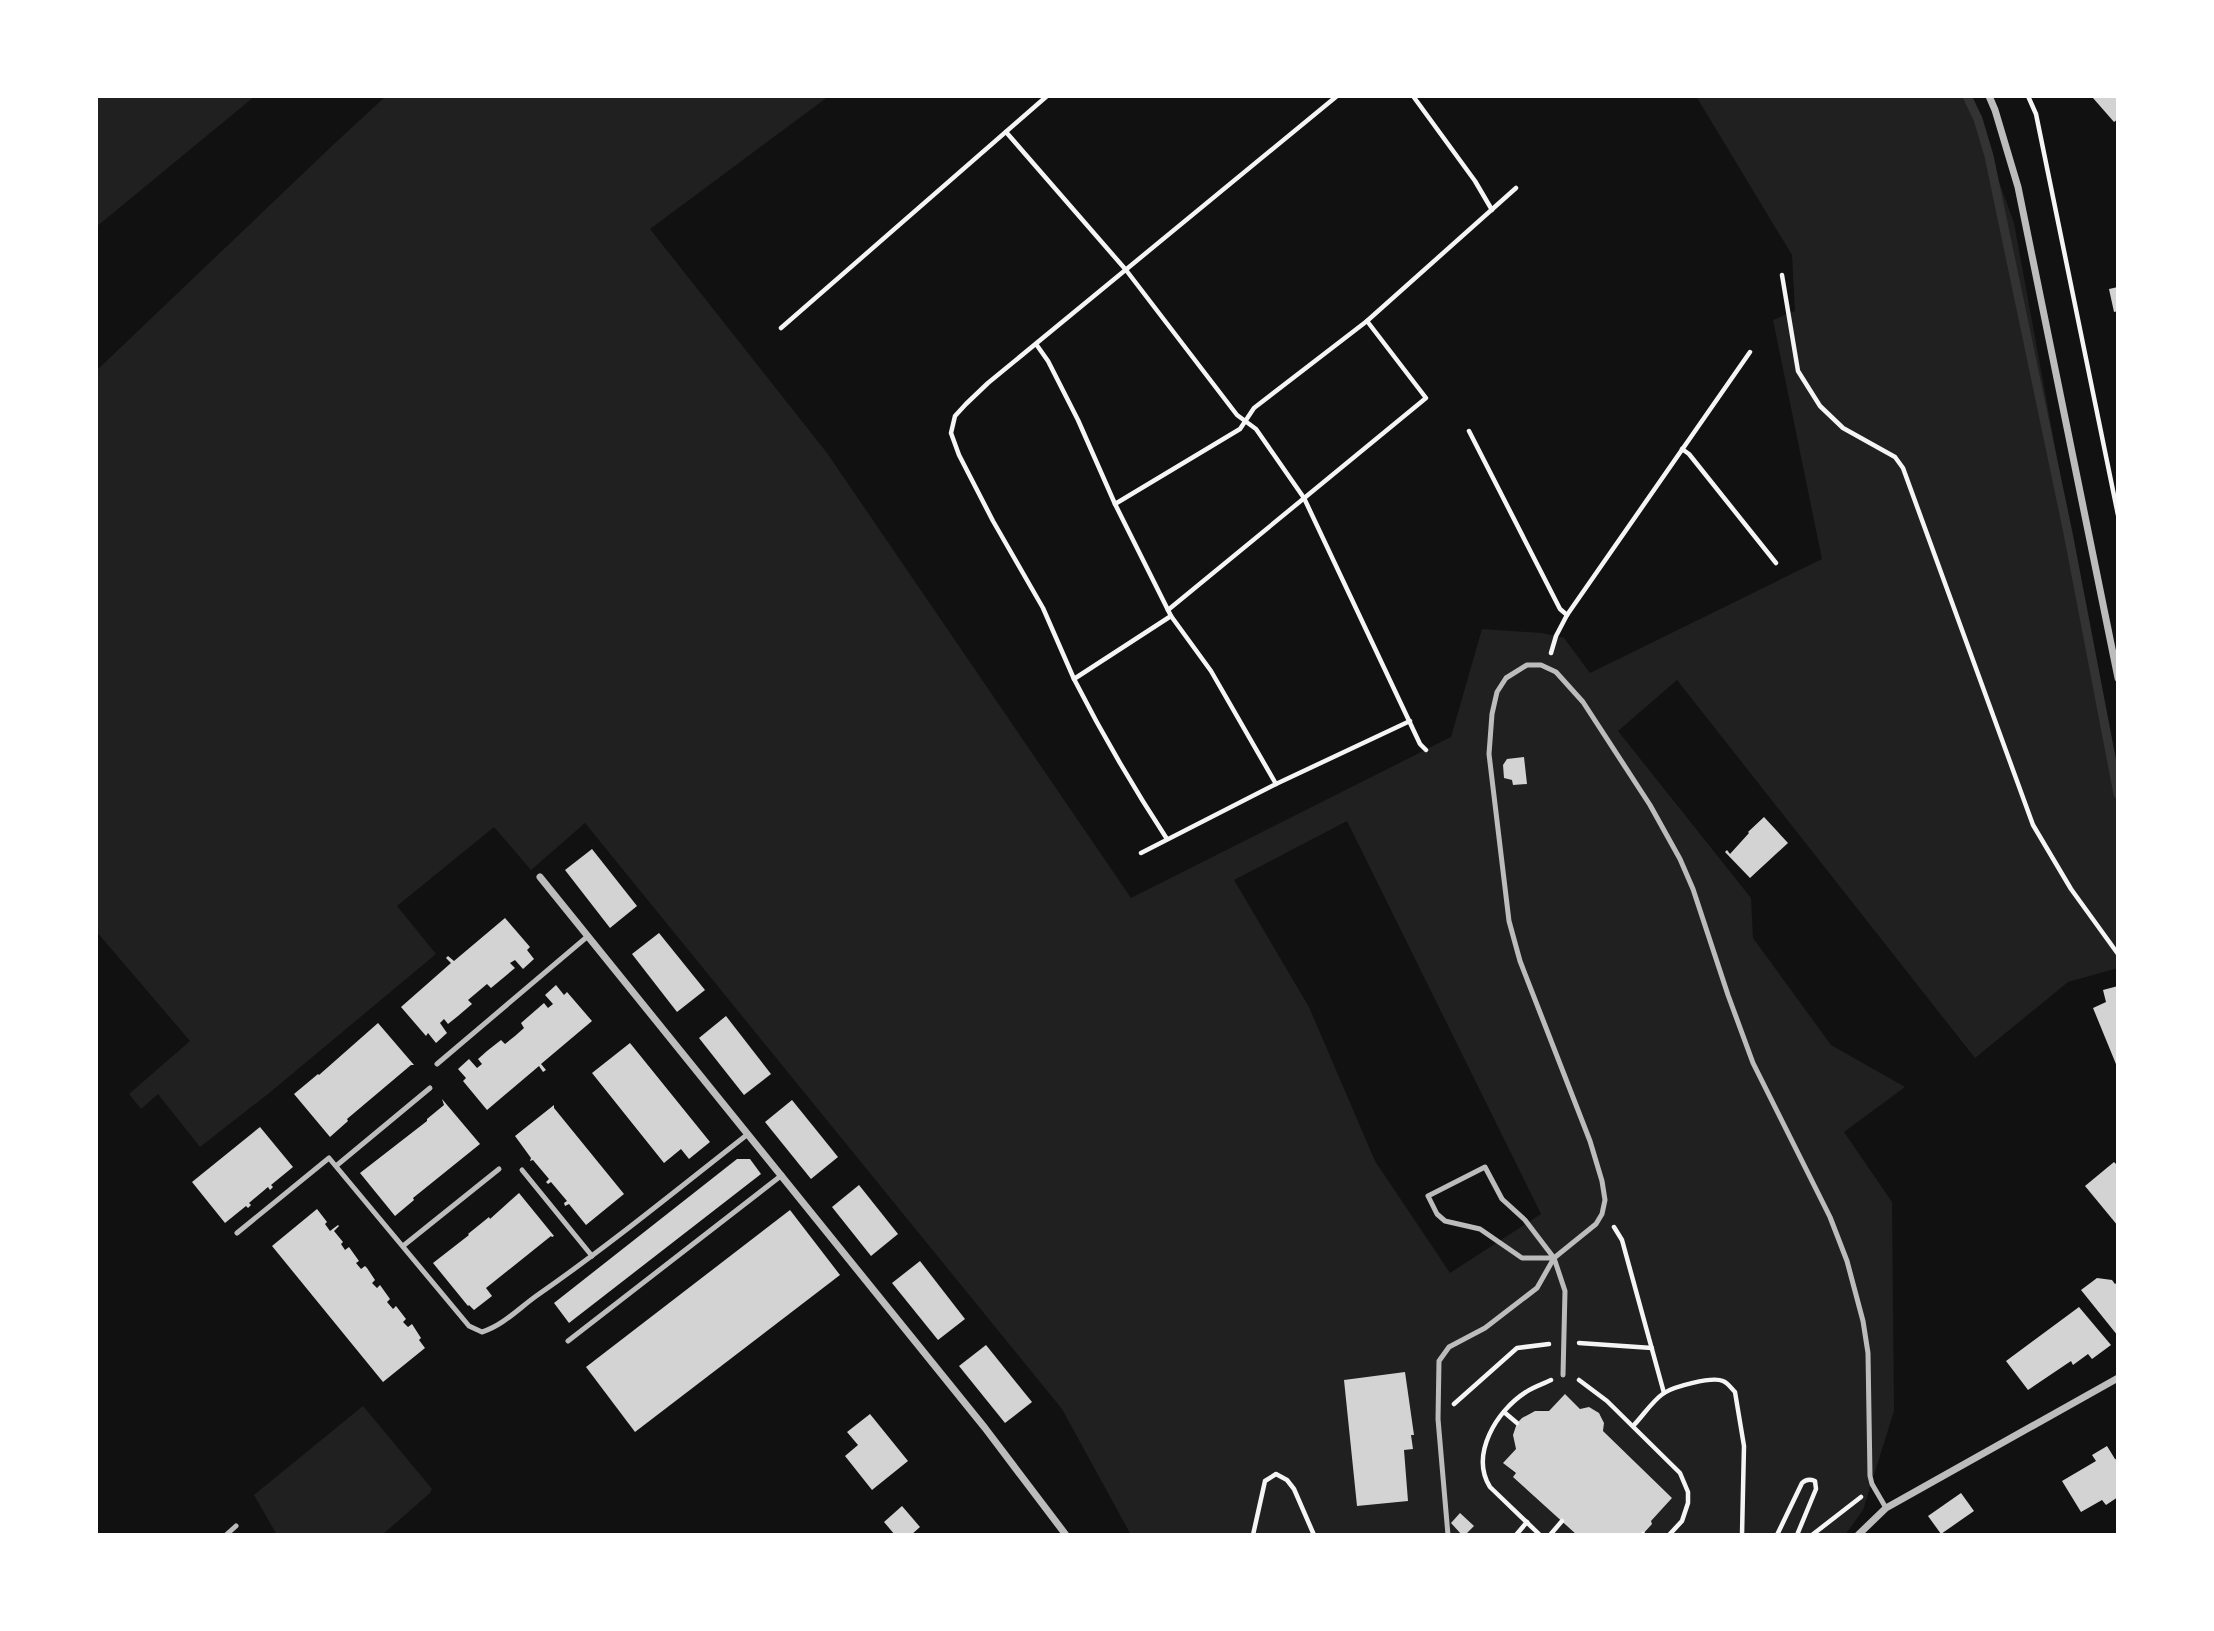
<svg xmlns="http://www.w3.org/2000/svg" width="2214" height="1631" viewBox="0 0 2214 1631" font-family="Arial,sans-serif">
  <rect width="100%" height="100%" fill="#111"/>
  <g fill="#202020" fill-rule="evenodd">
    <polygon points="96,96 255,96 96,227"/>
    <path d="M386,96H829L650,229L827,453L1131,898L1451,737L1482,629L1542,633L1564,638L1590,673L1822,559L1773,320L1795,311L1792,255L1696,96H1968L2014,223L2118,790V968L2068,982L1975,1058L1677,680L1618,731L1751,898L1753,938L1831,1045L1905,1087L1844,1132L1892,1202L1894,1411L1863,1510L1845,1535H1642L1651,1521L1672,1498L1603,1431C1606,1416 1596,1406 1580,1409L1565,1395L1549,1411C1526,1407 1508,1426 1516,1449L1504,1463L1577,1535H1131L1062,1409L585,823L531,870L494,827L397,906L436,954L268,1094L200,1147L158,1094L141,1109L129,1094L190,1041L96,931V371L333,145ZM1347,821L1541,1214L1450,1273L1375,1161L1309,1007L1234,880Z"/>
    <polygon points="363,1406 432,1489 430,1493 382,1535 277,1535 254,1495"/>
  </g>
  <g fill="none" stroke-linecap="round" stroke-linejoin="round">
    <polyline stroke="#333" stroke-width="9" points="1967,96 1978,119 1989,156 2068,533 2118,794"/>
  </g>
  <g fill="#d3d3d3">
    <polygon points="2095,96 2118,96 2118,119 2114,122 2093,98"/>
    <polygon points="2118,287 2118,311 2114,312 2109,289"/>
    <polygon points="1524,757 1527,784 1513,785 1512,780 1504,778 1503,765 1507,759"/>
    <polygon points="1764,817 1788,843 1750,878 1725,852 1727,850 1730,854 1749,833 1748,832"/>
    <polygon points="592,849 637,906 610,928 565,870"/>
    <polygon points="505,918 530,947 527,950 534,959 523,969 515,960 510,963 515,968 491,988 487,984 468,1000 472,1004 458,1016 448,1024 444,1019 440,1023 447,1033 436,1043 428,1033 426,1036 401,1007 451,963 446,958 448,956 454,961"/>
    <polygon points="659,933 705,990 677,1012 632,954"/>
    <polygon points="556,985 564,995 567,992 592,1021 541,1064 546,1070 543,1072 539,1066 487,1110 463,1081 466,1078 458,1069 469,1059 477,1068 482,1064 478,1059 487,1051 501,1040 505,1044 515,1036 524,1028 521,1023 544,1003 548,1008 553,1004 545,995"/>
    <polygon points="2118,986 2118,1069 2093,1008 2106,1002 2103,990"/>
    <polygon points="726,1016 771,1074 744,1095 699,1038"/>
    <polygon points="378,1023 414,1065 411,1065 347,1119 348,1121 330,1137 294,1094 318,1074 319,1075"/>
    <polygon points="630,1043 710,1142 689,1159 681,1149 664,1163 592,1073"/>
    <polygon points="442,1099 480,1144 413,1198 414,1200 395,1216 360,1173 427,1121 427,1119 444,1105"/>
    <polygon points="792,1100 838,1157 811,1179 765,1122"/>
    <polygon points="554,1105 554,1108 624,1194 586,1225 569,1204 565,1206 564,1203 567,1201 551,1182 548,1184 546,1182 549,1179 533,1160 530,1161 531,1158 515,1136"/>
    <polygon points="260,1127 293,1167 271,1185 273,1187 270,1190 268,1187 249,1203 251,1205 248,1208 246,1206 225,1223 192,1182"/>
    <polygon points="737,1159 750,1159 761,1174 569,1323 554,1303"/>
    <polygon points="2114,1162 2118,1166 2118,1226 2085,1186"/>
    <polygon points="859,1185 898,1234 871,1256 832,1207"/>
    <polygon points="519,1193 554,1236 552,1237 551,1236 486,1288 492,1296 474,1310 469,1305 468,1306 433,1263 469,1235 468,1234 489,1217 490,1219"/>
    <polygon points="317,1209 327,1222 325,1224 330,1231 338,1225 339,1226 334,1231 343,1242 341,1244 345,1250 349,1247 359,1261 356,1263 361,1269 365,1266 367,1268 375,1280 372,1283 377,1288 380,1285 390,1299 387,1302 393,1309 396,1306 406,1319 403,1322 408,1327 412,1324 421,1338 419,1340 425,1348 383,1382 272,1246"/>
    <polygon points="790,1210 840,1275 635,1432 586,1367"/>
    <polygon points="920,1261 965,1319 938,1340 892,1283"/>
    <polygon points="2097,1278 2112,1280 2115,1284 2118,1282 2118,1336 2081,1290"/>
    <polygon points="2079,1307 2111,1345 2092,1359 2088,1354 2073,1365 2071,1361 2028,1390 2006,1361"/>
    <polygon points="986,1345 1032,1402 1005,1423 959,1366"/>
    <polygon points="1405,1372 1414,1435 1411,1435 1413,1449 1404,1450 1408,1501 1357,1506 1344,1380"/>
    <polygon points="1565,1394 1580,1409 1589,1407 1599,1413 1604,1423 1603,1431 1672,1498 1651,1521 1652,1524 1642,1535 1577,1535 1513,1477 1516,1473 1503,1463 1516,1449 1513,1435 1517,1423 1522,1418 1535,1411 1549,1411"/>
    <polygon points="870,1414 908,1461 872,1490 845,1456 858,1445 847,1432"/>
    <polygon points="2107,1446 2115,1459 2118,1460 2118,1497 2106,1505 2102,1500 2081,1512 2062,1481 2096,1461 2092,1455"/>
    <polygon points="1961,1493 1974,1511 1941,1534 1928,1516"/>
    <polygon points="902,1506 920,1527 911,1535 895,1535 884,1522"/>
    <polygon points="1460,1513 1474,1526 1465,1535 1462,1535 1451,1523"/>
  </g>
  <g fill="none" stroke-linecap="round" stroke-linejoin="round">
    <g stroke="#f5f5f5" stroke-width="4.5">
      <polyline points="1413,96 1475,181 1492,210"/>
      <polyline points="2028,96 2036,114 2118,515"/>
      <polyline points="1006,132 1126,270 1237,415 1256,429 1304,498 1420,744 1426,750"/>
      <polyline points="1782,275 1798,371 1820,406 1843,428 1895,457 1903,468 2033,825 2071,889 2118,954"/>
      <polyline points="781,328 1047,96"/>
      <polyline points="1036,344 1048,361 1078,420 1115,504 1171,616 1211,671 1276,784 1141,853"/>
      <polyline points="1469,431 1560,609 1567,615"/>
      <polyline points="1682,449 1689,454 1776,563"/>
      <polyline points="1115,504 1240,429 1254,408 1367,321 1516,188"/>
      <polyline points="1168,610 1426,398 1367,321"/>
      <polyline points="1171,616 1074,679 1043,608 993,521 959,455 951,433 955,416 966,404 988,383 1337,96"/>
      <polyline points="1551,653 1556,636 1567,615 1750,352"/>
      <path d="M1074,679C1102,734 1133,787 1167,839"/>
      <polyline points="1276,784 1410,721"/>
      <polyline points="1614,1227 1622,1240 1664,1393"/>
      <polyline points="1579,1343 1652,1348"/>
      <polyline points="1579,1380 1607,1401 1680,1473 1688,1492 1688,1503 1682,1521 1669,1535"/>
      <polyline points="1454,1404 1517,1348 1549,1344"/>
      <polyline points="1504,1412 1517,1423"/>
      <path d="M1633,1426C1643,1416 1652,1401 1664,1393C1673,1387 1712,1376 1723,1381C1728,1383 1731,1388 1735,1392L1744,1446L1742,1535"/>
      <polyline points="1643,1534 1644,1535"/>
      <polyline points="1253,1535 1265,1481 1276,1474 1287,1480 1294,1489 1314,1535"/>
      <polyline points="1516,1535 1527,1522"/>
      <path d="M1540,1535L1490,1487C1470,1455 1496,1411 1526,1392C1533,1387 1543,1384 1551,1380"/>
      <polyline points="1550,1535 1562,1521"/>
      <path d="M1777,1535L1802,1483C1806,1479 1810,1479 1815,1481L1816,1489L1797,1535"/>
      <polyline points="1812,1535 1861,1497"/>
    </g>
    <g stroke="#bcbcbc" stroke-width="5">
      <polyline points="437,1064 588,936"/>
      <polyline points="336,1166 430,1088"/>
      <polyline points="522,1170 592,1256"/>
      <path d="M237,1233L329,1158L469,1326L482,1332C504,1325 520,1307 539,1294C611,1244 679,1188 748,1134"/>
      <polyline points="403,1246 499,1169"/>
      <polyline points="1554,1258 1522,1258 1480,1229 1445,1221 1437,1214 1428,1196 1485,1167 1502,1199 1525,1220 1554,1258 1565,1291 1563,1375"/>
      <polyline points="568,1341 782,1175"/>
      <polyline points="226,1535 236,1526"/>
      <polyline points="1448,1535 1438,1419 1439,1361 1449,1347 1485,1328 1537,1288 1554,1258 1596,1224 1602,1214 1605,1200 1602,1181 1590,1141 1520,961 1509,921 1489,754 1492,714 1497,692 1506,678 1527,665 1541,665 1556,672 1583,702 1650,805 1680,859 1693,889 1728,995 1753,1063 1830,1217 1847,1261 1863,1321 1868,1353 1870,1476 1872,1484 1886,1508"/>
    </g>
    <g stroke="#bcbcbc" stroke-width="7">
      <polyline points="1989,96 1995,110 2018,187 2118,678"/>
      <polyline points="540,877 985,1428 1066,1535"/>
      <polyline points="1858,1535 1886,1508 2118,1378"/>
    </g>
  </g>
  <rect width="2214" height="1631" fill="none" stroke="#ffffff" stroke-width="196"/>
</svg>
